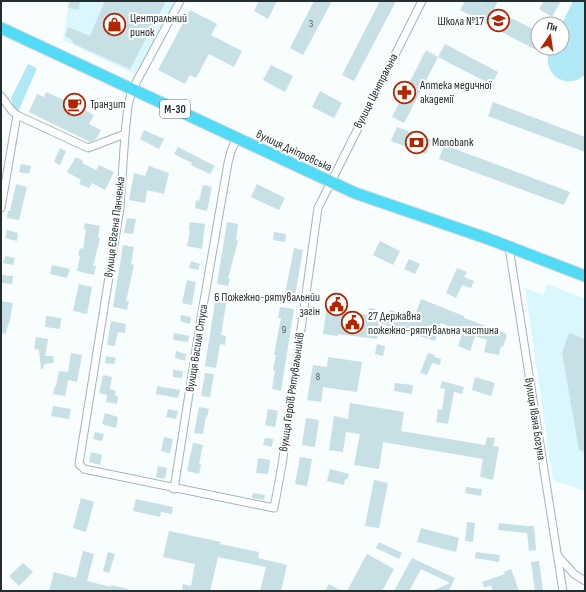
<svg xmlns="http://www.w3.org/2000/svg" width="586" height="592" viewBox="0 0 586 592" font-family="'Sofia Sans Condensed',sans-serif">
  <rect width="100%" height="100%" fill="#f8fdfe"/>
  <g fill="#dbf7fe">
    <polygon points="80,1 178,1 137,75 63,40 68,8 78,10"/>
    <polygon points="547,284 585,299 585,491 553,480 525,288 543,295"/>
  </g>
  <g fill="#b1e8f6">
    <path d="M573,1H585V75C565,92 540,72 550,48H562V24Z"/>
    <polygon points="28,64 37,68 18,112 13,107 11,98"/>
  </g>
  <g fill="#c6e0e6">
    <polygon points="69,1 80,1 79,10 68,8"/>
    <polygon points="105,1 166,1 130,69 74,44 71,39 65,36 68,27 90,36"/>
    <polygon points="259,1 277,1 268,19 254,11"/>
    <polygon points="314,1 332,1 303,55 290,48"/>
    <polygon points="380,1 396,1 354,81 342,75"/>
    <polygon points="465,1 478,1 482,3 483,1 498,1 494,9 538,32 538,51 460,10"/>
    <polygon points="544,1 561,1 552,17 539,9"/>
    <polygon points="190,10 217,24 211,35 242,51 234,67 209,54 196,78 190,75 185,84 158,70"/>
    <polygon points="445,44 498,72 492,85 438,57"/>
    <polygon points="426,50 438,57 404,123 392,117"/>
    <polygon points="271,65 293,76 285,92 263,80"/>
    <polygon points="320,91 342,103 334,118 312,107"/>
    <polygon points="46,92 68,102 69,100 82,106 80,108 94,115 89,124 101,130 96,139 90,142 29,112 37,94 44,97"/>
    <polygon points="493,102 585,137 585,152 488,116"/>
    <polygon points="397,127 432,140 426,154 391,141"/>
    <polygon points="144,130 164,139 159,149 140,139"/>
    <polygon points="444,145 570,192 564,205 439,159"/>
    <polygon points="178,147 215,166 210,174 191,165 192,163 174,154"/>
    <polygon points="60,148 66,151 60,165 54,162"/>
    <polygon points="76,157 83,161 82,163 96,170 99,165 114,172 105,190 92,183 89,188 79,184 81,180 67,172"/>
    <polygon points="21,164 31,166 29,174 19,172"/>
    <polygon points="149,166 169,173 164,194 147,190 145,203 129,200 134,173 145,176"/>
    <polygon points="16,184 27,187 19,220 7,218 8,211 10,211"/>
    <polygon points="257,184 285,198 279,210 251,197"/>
    <polygon points="203,185 212,187 207,211 195,208 196,200 199,201"/>
    <polygon points="127,218 136,219 133,234 124,233"/>
    <polygon points="190,222 205,224 202,249 187,246 190,231 189,230"/>
    <polygon points="227,222 238,224 236,240 238,241 228,279 230,279 228,286 217,284"/>
    <polygon points="85,223 100,226 98,237 100,238 93,266 96,266 94,275 77,271 80,256 78,255 80,248 83,249 86,229 84,229"/>
    <polygon points="7,230 18,233 17,241 5,238"/>
    <polygon points="274,232 286,234 285,242 273,240"/>
    <polygon points="380,241 400,251 393,265 373,255"/>
    <polygon points="123,245 134,247 131,264 134,265 126,301 129,301 127,310 113,307"/>
    <polygon points="294,248 303,250 295,296 285,294"/>
    <polygon points="5,256 15,258 13,265 3,263"/>
    <polygon points="409,259 420,264 415,274 404,269"/>
    <polygon points="191,261 200,264 198,270 189,268"/>
    <polygon points="52,265 70,269 67,278 50,274"/>
    <polygon points="457,268 467,272 464,277 474,281 471,288 462,285 456,298 446,293"/>
    <polygon points="2,275 13,276 12,284 1,283"/>
    <polygon points="187,280 196,282 192,305 182,303"/>
    <polygon points="79,284 92,287 87,314 73,311"/>
    <polygon points="216,296 227,298 221,335 226,336 225,345 220,344 216,368 205,366"/>
    <polygon points="328,298 343,301 341,312 368,315 369,308 375,309 374,316 387,318 390,310 414,318 421,299 464,316 464,318 505,333 505,334 507,335 503,347 501,346 499,355 484,352 487,340 475,336 470,351 458,346 463,332 441,323 435,341 379,323 377,339 338,334 338,336 323,334"/>
    <polygon points="1,301 13,303 9,324 8,324 6,334 1,333"/>
    <polygon points="280,307 294,309 281,391 272,389 275,371 273,370 276,355 274,355 281,318 278,318"/>
    <polygon points="181,315 191,317 190,324 180,321"/>
    <polygon points="46,316 61,318 60,329 45,327"/>
    <polygon points="111,321 126,324 125,333 118,332 115,346 107,345"/>
    <polygon points="174,333 189,336 188,342 173,340"/>
    <polygon points="569,333 585,339 585,452 579,450 562,353"/>
    <polygon points="36,337 48,339 45,356 53,356 54,363 44,364 43,369 41,369 39,350 34,349"/>
    <polygon points="377,344 385,346 383,356 375,354"/>
    <polygon points="176,351 186,354 185,361 175,358"/>
    <polygon points="71,353 82,355 77,382 68,380 65,396 53,394 55,386 56,386 59,371 68,372"/>
    <polygon points="428,353 435,355 434,357 441,359 440,365 432,363 427,375 420,373"/>
    <polygon points="106,356 116,358 114,364 105,363"/>
    <polygon points="328,357 362,362 357,392 323,387 321,402 307,400 313,365 327,367"/>
    <polygon points="173,370 183,371 182,378 173,377"/>
    <polygon points="205,373 214,374 210,397 201,396"/>
    <polygon points="103,375 112,377 110,389 116,391 115,396 118,396 117,404 106,402 107,395 99,393"/>
    <polygon points="475,377 495,383 491,396 472,390"/>
    <polygon points="442,381 464,387 462,394 454,392 448,424 436,422 438,409 442,410 445,389 440,388"/>
    <polygon points="395,383 413,385 412,394 394,391"/>
    <polygon points="157,386 180,390 178,398 156,394"/>
    <polygon points="350,403 404,412 401,431 485,445 487,437 495,438 493,446 499,447 493,480 480,477 483,459 383,442 379,469 354,465 360,434 346,432 343,452 329,450 334,416 348,419"/>
    <polygon points="53,406 71,409 69,419 51,416"/>
    <polygon points="199,407 209,409 207,417 206,417 203,434 194,433"/>
    <polygon points="168,409 178,411 176,419 166,417"/>
    <polygon points="268,409 278,411 275,427 265,425"/>
    <polygon points="105,413 118,417 116,428 102,424"/>
    <polygon points="306,418 319,420 315,447 302,445"/>
    <polygon points="95,432 104,434 102,441 93,439"/>
    <polygon points="164,437 173,439 170,453 161,451"/>
    <polygon points="265,438 273,439 272,447 263,445"/>
    <polygon points="193,443 203,445 199,464 201,464 199,474 187,471"/>
    <polygon points="91,452 102,455 100,465 89,462"/>
    <polygon points="300,457 312,459 307,486 295,484"/>
    <polygon points="258,458 270,460 268,474 256,473"/>
    <polygon points="158,466 167,468 165,479 156,477"/>
    <polygon points="330,469 349,474 347,480 345,479 344,485 327,481"/>
    <polygon points="374,480 388,483 379,528 365,526"/>
    <polygon points="466,487 482,489 481,496 465,493"/>
    <polygon points="253,493 265,495 264,500 252,498"/>
    <polygon points="81,498 94,502 86,532 73,528"/>
    <polygon points="136,499 173,507 172,514 161,512 160,517 133,511"/>
    <polygon points="467,522 475,523 473,542 465,541"/>
    <polygon points="499,523 527,526 534,526 536,550 529,551 527,533 498,530"/>
    <polygon points="421,528 459,538 456,552 417,542"/>
    <polygon points="169,531 221,542 220,544 259,552 258,558 287,565 281,591 260,591 266,567 218,557 210,591 182,591 183,584 191,586 195,564 163,557"/>
    <polygon points="379,542 402,553 399,559 376,548"/>
    <polygon points="83,551 94,554 87,581 111,587 111,585 128,589 128,591 49,591 54,572 76,578"/>
    <polygon points="108,552 115,554 109,573 103,571"/>
    <polygon points="476,552 500,555 499,562 475,558"/>
    <polygon points="367,554 394,569 382,591 347,591"/>
    <polygon points="412,558 455,578 449,591 432,591 450,583 421,569 409,591 394,591"/>
    <polygon points="539,561 543,591 535,591 531,562"/>
    <polygon points="23,563 33,572 19,586 9,576"/>
    <polygon points="511,569 519,591 493,591 491,585 484,588 482,582 505,574 504,572"/>
    <polygon points="329,584 342,591 325,591"/>
  </g>
  <g fill="none" stroke-linecap="round" stroke-linejoin="round">
    <defs>
      <g id="minor">
        <polyline points="180,1 132,90 128,106 125,134 120,208 79,464 84,469 274,508 282,465 318,208 422,1"/>
        <polyline points="1,96 12,111 17,115 88,148 125,134"/>
        <polyline points="1,208 17,115"/>
        <polyline points="509,247 563,591"/>
        <polyline points="174,489 201,318 228,163 231,151 237,138"/>
        <polyline points="558,556 574,574 585,581"/>
      </g>
      <polyline id="highway" points="1,28 355,193 486,238 585,276"/>
    </defs>
    <use href="#minor" stroke="#9eb6bc" stroke-width="9"/>
    <use href="#highway" stroke="#d8d9da" stroke-width="13"/>
    <use href="#minor" stroke="#fff" stroke-width="7"/>
    <use href="#highway" stroke="#52dbf6" stroke-width="11"/>
  </g>
  <defs>
    <symbol id="school-ring" viewBox="-11 -11 22 22"><circle r="9.5" fill="#fff" stroke="#b12500" stroke-width="1.5"/><path d="M0-5L7-2L0 1L-7-2ZM-4 1L0 2.5L4 1V4Q0 6-4 4Z" fill="#b12500"/></symbol>
    <symbol id="shop-ring" viewBox="-11 -11 22 22"><circle r="9.5" fill="#fff" stroke="#b12500" stroke-width="1.5"/><path d="M-5-2.5h2.3a2.7 3.5 0 0 1 5.4 0H5L5.5 6h-11ZM-1.5-2.5h3a1.5 2.3 0 0 0-3 0Z" fill="#b12500"/></symbol>
    <symbol id="pharmacy-ring" viewBox="-11 -11 22 22"><circle r="9.5" fill="#fff" stroke="#b12500" stroke-width="1.5"/><path d="M-2-6h4v4h4v4h-4v4h-4v-4h-4v-4h4Z" fill="#b12500"/></symbol>
    <symbol id="cafe-ring" viewBox="-11 -11 22 22"><circle r="9.5" fill="#fff" stroke="#b12500" stroke-width="1.5"/><path d="M-5.5-4.5H6V0H3Q3 3.5 0 3.5H-2.5Q-5.5 3.5-5.5 0ZM3-3.2v2h1.7v-2ZM-6 4.5H4V6H-6Z" fill="#b12500"/></symbol>
    <symbol id="bank-ring" viewBox="-11 -11 22 22"><circle r="9.5" fill="#fff" stroke="#b12500" stroke-width="1.5"/><path d="M-6-4H6V4H-6ZM0-2.3a2.3 2.3 0 1 0 0 4.6a2.3 2.3 0 1 0 0-4.6Z" fill="#b12500"/></symbol>
    <symbol id="civic-ring" viewBox="-11 -11 22 22"><circle r="9.5" fill="#fff" stroke="#b12500" stroke-width="1.5"/><path d="M-.6-6.5H3V-4.5H.6V-3L4-1V1h2V6H-6V1h2V-1L-.6-3ZM-1.2 2.5V6h2.4V2.5Z" fill="#b12500"/></symbol>
  </defs>
  <g fill-rule="evenodd">
    <use href="#school-ring" x="486" y="8" width="25" height="25"/>
    <use href="#shop-ring" x="102" y="12" width="25" height="25"/>
    <use href="#pharmacy-ring" x="392" y="80" width="25" height="25"/>
    <use href="#cafe-ring" x="62" y="92" width="25" height="25"/>
    <use href="#bank-ring" x="404" y="130" width="25" height="25"/>
    <use href="#civic-ring" x="324" y="292" width="25" height="25"/>
    <use href="#civic-ring" x="340" y="310" width="25" height="25"/>
  </g>
  <g text-anchor="middle" dominant-baseline="central" stroke-width="4" stroke-linejoin="round" paint-order="stroke">
    <g font-size="10" fill="#4c5a5e">
      <text x="311" y="24">3</text>
      <text x="284" y="330">9</text>
      <text x="318" y="377">8</text>
    </g>
    <rect fill="#fff" stroke="#666d6e" stroke-width="1" x="160" y="100" width="30" height="18" rx="3"/>
    <g font-size="11" font-weight="bold" fill="#242e30">
      <text x="175" y="109">М-30</text>
    </g>
    <g font-size="12" fill="#242e30" stroke="#fff" text-anchor="start">
      <text x="130" y="18">Центральний<tspan x="130" dy="14">ринок</tspan></text>
      <text x="484" y="21" text-anchor="end">Школа №17</text>
      <text x="420" y="85">Аптека медичної<tspan x="420" dy="14">академії</tspan></text>
      <text x="90" y="104">Транзит</text>
      <text x="432" y="142">Monobank</text>
      <text x="320" y="297" text-anchor="end">6 Пожежно-рятувальнйи<tspan x="320" dy="14">загін</tspan></text>
      <text x="368" y="316">27 Державна<tspan x="368" dy="14">пожежно-рятувальна частина</tspan></text>
    </g>
    <g font-size="12" fill="#242e30" stroke="#fff">
      <text transform="translate(376 91) rotate(-63)">вулиця Центральна</text>
      <text transform="translate(294 151) rotate(25)">вулиця Дніпровська</text>
      <text transform="translate(115 227) rotate(-83)">вулиця Євгена Панченка</text>
      <text transform="translate(197 348) rotate(-81)">вулиця Василя Стуса</text>
      <text transform="translate(292 392) rotate(-82)">вулиця Героїв Рятувальників</text>
      <text transform="translate(535 419) rotate(81)">вулиця Івана Богуна</text>
    </g>
  </g>
  <rect width="586" height="592" fill="none" stroke="#242e30" stroke-width="4"/>
  <g transform="translate(550 36) rotate(13)"><circle r="19" fill="#ffffff" stroke="#a7abac"/>
  <path d="M0-3L7 15L0 10L-7 15Z" fill="#b12500"/>
  <text y="-6" font-size="11" font-weight="bold" text-anchor="middle" fill="#242e30">Пн</text>
  </g>
</svg>
